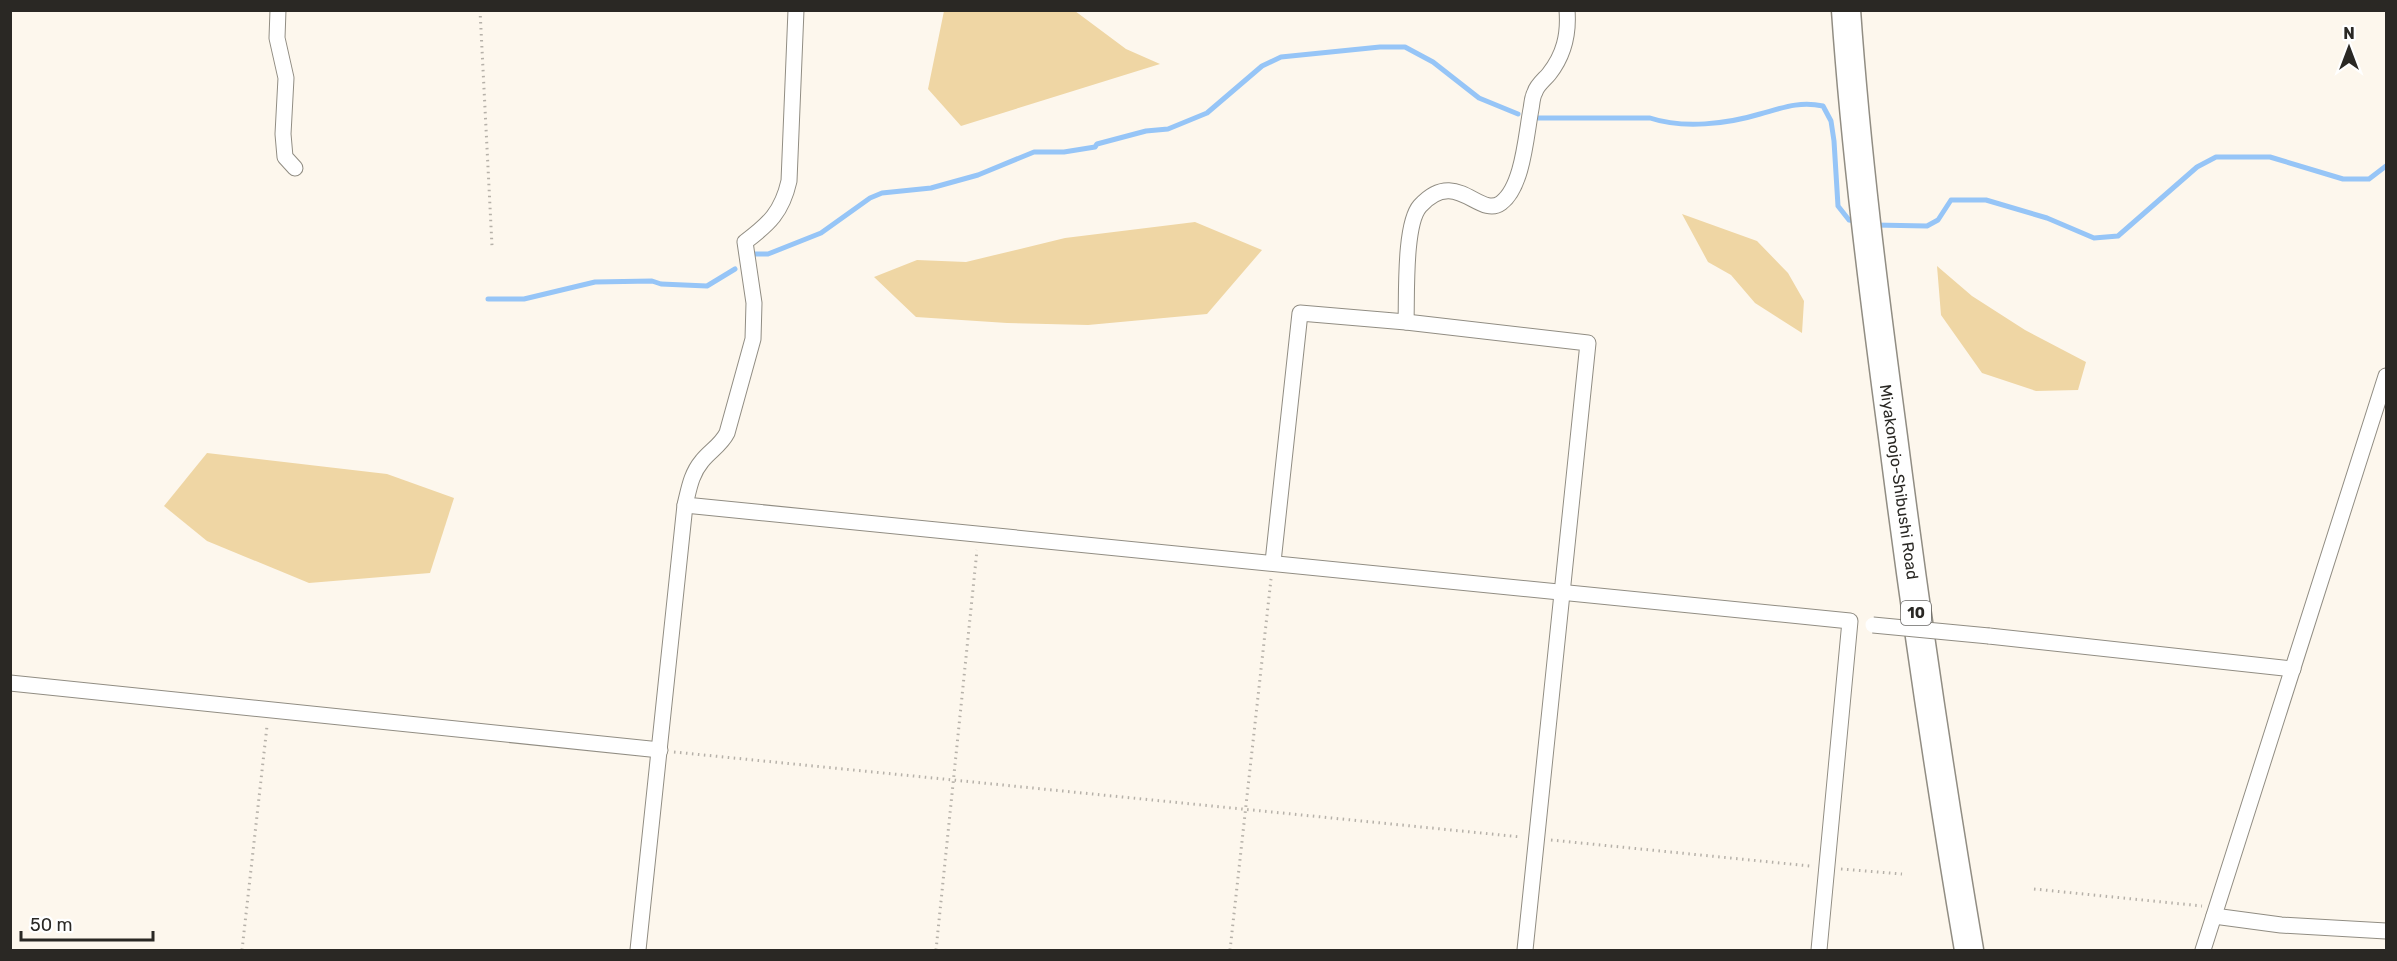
<svg xmlns="http://www.w3.org/2000/svg" width="2397" height="961" viewBox="0 0 2397 961" font-family="Rubik,sans-serif">
  <rect width="100%" height="100%" fill="#fdf7ed"/>
  <g fill="#efd6a4">
    <polygon points="944,11 1075,11 1126,49 1160,64 961,126 928,89"/>
    <polygon points="1682,214 1757,241 1788,273 1804,301 1802,333 1755,303 1731,275 1708,262"/>
    <polygon points="1195,222 1262,250 1207,314 1088,325 1007,323 916,317 874,277 917,260 966,262 1065,238"/>
    <polygon points="1937,266 1972,296 2025,330 2086,362 2078,390 2036,391 1982,373 1941,315"/>
    <polygon points="207,453 387,474 454,498 430,573 309,583 207,541 164,506"/>
  </g>
  <g fill="none" stroke-linecap="round" stroke-linejoin="round">
    <g stroke="#96c5f7" stroke-width="5">
      <path d="M1538,118H1650C1683,129 1727,124 1760,114C1782,108 1799,101 1823,106L1831,121L1834,141L1838,206L1849,220L1856,221"/>
      <polyline points="1874,225 1927,226 1938,220 1951,200 1986,200 2047,218 2094,238 2118,236 2197,167 2216,157 2270,157 2343,179 2369,179 2386,166"/>
      <polyline points="755,254 768,254 821,233 870,198 882,193 931,188 978,175 1034,152 1064,152 1095,147 1097,144 1146,131 1168,129 1207,113 1262,66 1281,57 1380,47 1405,47 1433,62 1479,98 1518,114"/>
      <polyline points="488,299 524,299 595,282 652,281 661,284 707,286 735,269"/>
    </g>
    <defs>
      <g id="minor">
        <polyline points="278,10 277,38 286,78 283,134 285,157 295,168"/>
        <path d="M1406,322C1407,296 1404,224 1420,206C1456,166 1479,219 1501,203C1523,187 1526,135 1531,109C1532,104 1532,97 1535,92C1537,85 1545,79 1549,74C1564,55 1569,35 1567,10"/>
        <polyline points="685,505 1850,621 1819,950"/>
        <polyline points="1273,562 1300,313 1406,322 1588,343 1525,950"/>
        <polyline points="1989,636 2293,669"/>
        <polyline points="10,683 660,750"/>
        <polyline points="2214,916 2281,925 2386,931"/>
        <path d="M638,950L685,505C689,489 691,474 702,461C710,451 721,445 727,433L753,339L754,303L745,242C769,224 782,212 789,181L796,10"/>
        <polyline points="2203,950 2386,376"/>
      </g>
      <path id="motorway" d="M1846,10C1856,153 1874,295 1893,437C1915,609 1940,780 1969,950"/>
    </defs>
    <use href="#minor" stroke="#918d83" stroke-width="17"/>
    <use href="#motorway" stroke="#918d83" stroke-width="31"/>
    <g stroke="#b6b1a9" stroke-width="3" stroke-dasharray="1.5 4.5" stroke-linecap="butt">
      <polyline points="480,10 492,246"/>
      <polyline points="674,752 1521,837"/>
      <polyline points="1551,840 1810,866"/>
      <polyline points="1841,869 1902,874"/>
      <polyline points="2034,889 2202,906"/>
      <polyline points="242,950 267,726"/>
      <polyline points="936,950 977,550"/>
      <polyline points="1230,950 1271,579"/>
    </g>
    <use href="#minor" stroke="#fff" stroke-width="15"/>
    <use href="#motorway" stroke="#fff" stroke-width="28"/>
    <defs>
      <polyline id="minor-bridge" points="1873,625 1989,636"/>
    </defs>
    <use href="#minor-bridge" stroke="#918d83" stroke-width="17" stroke-linecap="butt"/>
    <use href="#minor-bridge" stroke="#fff" stroke-width="15"/>
  </g>
  <g text-anchor="middle" dominant-baseline="central" stroke-width="5" stroke-linejoin="round" paint-order="stroke">
    <rect fill="#fff" stroke="#6a6866" stroke-width="1.5" x="1901" y="601" width="30" height="24" rx="4.5"/>
    <g font-size="15" font-weight="bold" fill="#2a2824">
      <text x="1916" y="613">10</text>
    </g>
    <g font-size="16" fill="#2a2824" stroke="#fff">
      <text transform="translate(1899 482) rotate(82)">Miyakonojo-Shibushi Road</text>
    </g>
  </g>
  <rect width="2397" height="961" fill="none" stroke="#2a2824" stroke-width="24"/>
  <g transform="translate(2349 48)" stroke="#ffffff" stroke-width="4.5" paint-order="stroke">
  <path d="M0-4.5L10 22L0 15L-10 22Z" fill="#2a2824"/>
  <text y="-9" font-size="16" font-weight="bold" text-anchor="middle" fill="#2a2824">N</text>
  </g>
  <path d="M21 931v9h132v-9" fill="none" stroke="#2a2824" stroke-width="3"/>
  <text x="30" y="931" font-size="18" fill="#2a2824" stroke="#ffffff" stroke-width="4.5" paint-order="stroke">50 m</text>
</svg>
